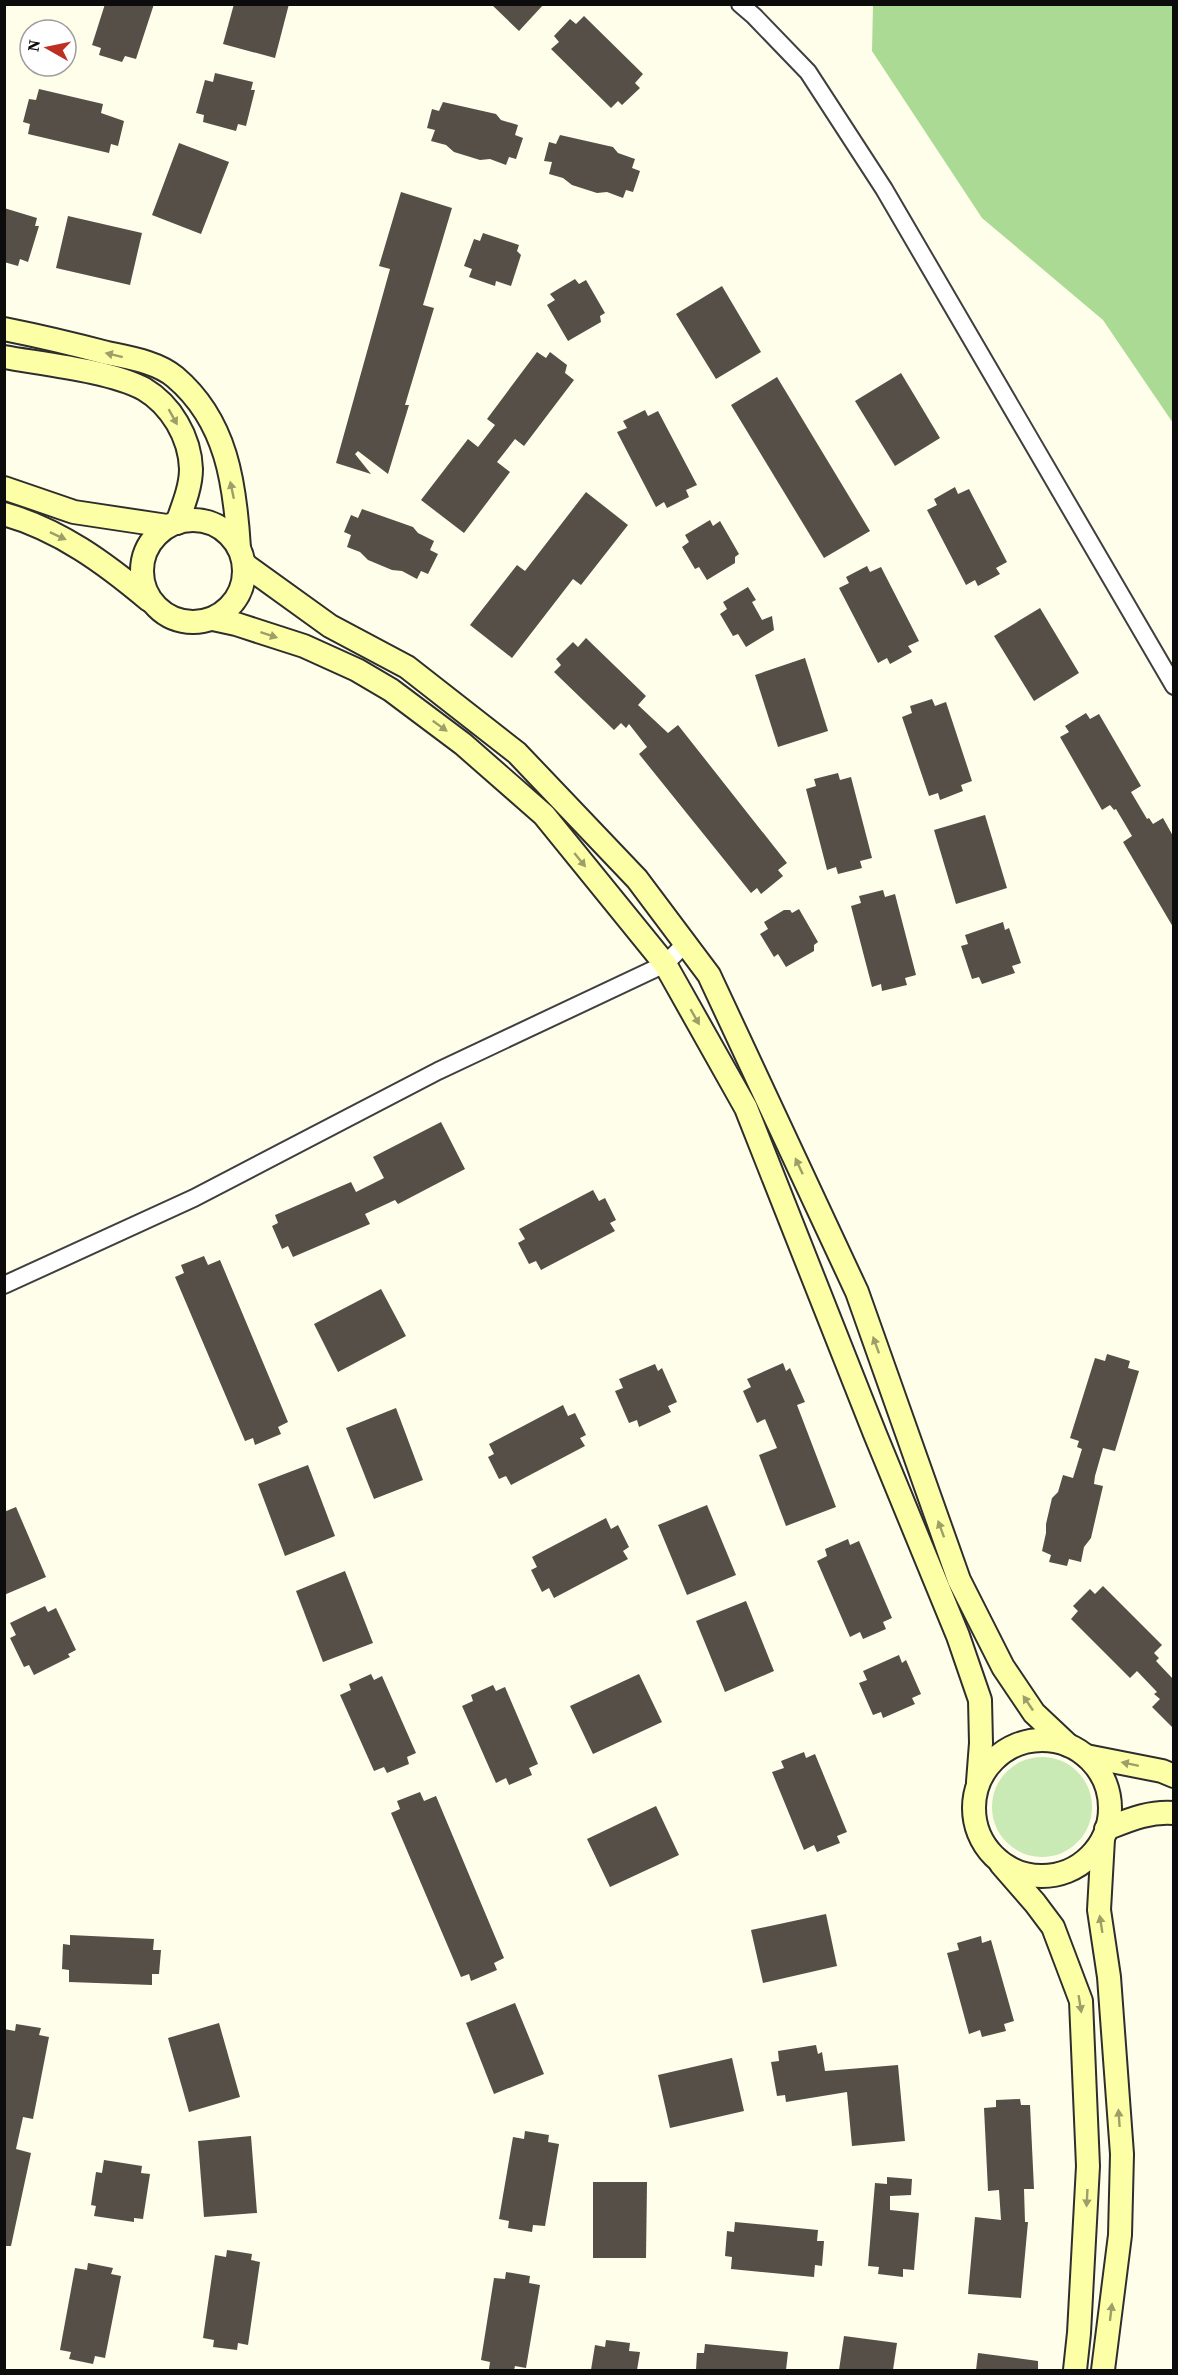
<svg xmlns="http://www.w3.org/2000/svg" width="1178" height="2375" viewBox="0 0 1178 2375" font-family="'Source Serif 4',serif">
  <rect width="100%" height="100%" fill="#fffeeb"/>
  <circle fill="#c9e9b5" cx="1042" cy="1807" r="50"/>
  <polygon fill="#aada94" points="873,5 1173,5 1173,423 1103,320 982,218 872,51"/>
  <g fill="#554f48">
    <polygon points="105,4 154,4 136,59 125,56 122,62 99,55 101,48 92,45"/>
    <polygon points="234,4 289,4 275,58 223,44"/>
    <polygon points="491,4 544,4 519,31"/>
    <polygon points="584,16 643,74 635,83 640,88 622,105 618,101 611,108 551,49 559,42 554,36 570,19 576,24"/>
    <polygon points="215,73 253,82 251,90 255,90 246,126 238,124 236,131 203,122 204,115 196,113 205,80 213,82"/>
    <polygon points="39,89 103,104 101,113 124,121 118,146 111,144 109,153 28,134 30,124 23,122 29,99 36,100"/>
    <polygon points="443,102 496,114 501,120 518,125 515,135 523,138 516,159 509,157 506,165 490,159 480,160 454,152 446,145 431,141 435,130 427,128 432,109 439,111"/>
    <polygon points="560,135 613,147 618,153 635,159 632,168 640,171 633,192 626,190 623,198 607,192 597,193 572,185 563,178 549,174 552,162 544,161 549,142 556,144"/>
    <polygon points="179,143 229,162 201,234 152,215"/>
    <polygon points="401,192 452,208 423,305 434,308 405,405 409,405 388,474 358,451 355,454 371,474 336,463 390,269 379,266"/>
    <polygon points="4,208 37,218 35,226 39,226 28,262 20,259 18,266 4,262"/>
    <polygon points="68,216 142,233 130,285 56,268"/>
    <polygon points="483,233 519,245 517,251 521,255 511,286 496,281 495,286 469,277 472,269 464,266 474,239 480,241"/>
    <polygon points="575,279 579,284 586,280 605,313 600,316 601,322 568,341 547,305 555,300 550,294"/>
    <polygon points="722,286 761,352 716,379 676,314"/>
    <polygon points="537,352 546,358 550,352 567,365 565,373 574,380 524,446 515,439 497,462 510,472 464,533 421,500 468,439 478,447 495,425 487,419"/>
    <polygon points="901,373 940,438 895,466 855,401"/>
    <polygon points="777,377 870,531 824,558 731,405"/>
    <polygon points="645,410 648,416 658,411 697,485 686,490 689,497 667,508 664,502 656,507 617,432 627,428 623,421"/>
    <polygon points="955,487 958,494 969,489 1007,562 996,568 1000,574 978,586 975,580 966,585 927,510 937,505 934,499"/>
    <polygon points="586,492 628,525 581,585 573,579 512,658 470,625 517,565 525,571"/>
    <polygon points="362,509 413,527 418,533 434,541 430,550 438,554 428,574 421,571 417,579 402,571 392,570 368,560 360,552 347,547 351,535 344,532 351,515 358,518"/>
    <polygon points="710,520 713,526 720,521 739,554 735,557 735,563 707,580 699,567 695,569 682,547 689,542 685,535"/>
    <polygon points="867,566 870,572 881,567 919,641 908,646 912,652 890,664 887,658 878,663 839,588 849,583 846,577"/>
    <polygon points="748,587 756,600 752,602 762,620 772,616 774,630 746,647 738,634 733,636 720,614 727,609 723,602"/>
    <polygon points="1040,608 1079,673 1034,701 994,636"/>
    <polygon points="586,638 646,696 638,705 668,733 678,725 787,863 778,870 783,876 761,894 757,888 751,893 639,754 647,747 629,724 626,728 621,723 614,730 554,672 561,665 556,659 573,642 578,647"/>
    <polygon points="805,658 828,731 778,747 755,675"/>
    <polygon points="932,699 935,706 946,702 972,781 961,785 963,791 940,800 938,793 929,796 902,717 912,713 910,706"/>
    <polygon points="1086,713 1090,719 1099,714 1141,786 1131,792 1147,819 1149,818 1153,824 1163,818 1173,836 1173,927 1123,842 1132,836 1116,809 1114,810 1110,805 1102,810 1060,737 1069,732 1065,726"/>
    <polygon points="838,773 840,780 851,777 872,858 860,861 862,868 838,874 836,867 827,870 806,789 816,786 814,779"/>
    <polygon points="985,815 1007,888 956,904 934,830"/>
    <polygon points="883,890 885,897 895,894 916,975 905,978 907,985 882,991 881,984 872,987 851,906 861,903 859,896"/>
    <polygon points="799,909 818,942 814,945 814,951 786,967 778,954 774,957 760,934 768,929 764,922 784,910 790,910 792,913"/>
    <polygon points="1003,922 1005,930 1009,928 1021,963 1012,966 1015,973 982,984 979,977 972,979 961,946 968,944 965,935"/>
    <polygon points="441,1122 465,1169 398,1204 395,1200 365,1214 370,1224 293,1257 288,1246 282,1249 272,1226 278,1223 275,1215 351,1182 356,1192 384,1178 373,1157"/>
    <polygon points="593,1190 599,1201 605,1198 616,1220 610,1223 615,1231 541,1270 536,1261 529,1264 518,1243 525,1239 519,1229"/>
    <polygon points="204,1256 208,1265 220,1260 288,1422 278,1427 281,1434 255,1445 253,1438 245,1441 175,1277 184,1273 181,1265"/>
    <polygon points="381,1289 406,1336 338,1372 314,1324"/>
    <polygon points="1107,1354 1130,1361 1128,1368 1139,1371 1115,1451 1103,1448 1095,1476 1094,1484 1103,1486 1091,1538 1084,1547 1081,1562 1069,1559 1067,1566 1049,1562 1051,1555 1042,1551 1046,1533 1046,1524 1052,1498 1058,1492 1063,1475 1073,1478 1082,1449 1077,1447 1079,1441 1070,1438 1095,1358 1105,1361"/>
    <polygon points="783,1363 786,1371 790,1368 805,1402 797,1405 836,1507 786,1526 759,1455 777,1448 765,1419 757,1423 743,1391 751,1387 747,1379"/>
    <polygon points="655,1364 658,1371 662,1368 677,1402 668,1406 671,1412 639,1427 637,1420 629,1423 615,1391 623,1388 619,1379"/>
    <polygon points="563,1405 568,1416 575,1413 586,1435 580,1438 585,1446 511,1485 506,1476 499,1479 488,1457 494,1454 489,1444"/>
    <polygon points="396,1408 423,1480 374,1499 346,1428"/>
    <polygon points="308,1465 335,1536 285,1556 258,1484"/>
    <polygon points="707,1505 736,1575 687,1595 658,1525"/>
    <polygon points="16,1507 46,1577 4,1595 4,1512"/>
    <polygon points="606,1518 611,1529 618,1525 629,1547 623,1551 628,1559 554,1598 549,1588 542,1592 531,1570 537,1567 532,1557"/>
    <polygon points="848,1539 850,1545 859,1541 892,1618 883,1622 886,1629 863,1639 860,1632 850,1637 817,1561 827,1556 825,1549"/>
    <polygon points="345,1571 373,1643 323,1662 296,1591"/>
    <polygon points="1103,1586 1162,1645 1154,1653 1159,1658 1156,1661 1173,1679 1173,1728 1152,1707 1160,1699 1154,1694 1157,1692 1137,1671 1130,1678 1071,1619 1078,1611 1073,1606 1090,1589 1095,1594"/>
    <polygon points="746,1601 774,1671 725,1692 696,1621"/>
    <polygon points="45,1606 48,1612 56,1608 76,1650 68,1654 70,1657 34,1675 29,1665 24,1667 10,1638 16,1635 10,1623"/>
    <polygon points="899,1655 902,1663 906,1660 921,1694 912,1698 915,1704 883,1718 881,1712 873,1715 859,1683 867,1680 863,1671"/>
    <polygon points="371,1674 374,1680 382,1676 416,1753 407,1757 409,1764 387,1773 384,1767 374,1771 340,1695 351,1690 349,1684"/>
    <polygon points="639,1674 662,1722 593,1754 570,1706"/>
    <polygon points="493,1685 496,1691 505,1687 538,1764 529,1768 532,1775 509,1785 506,1778 496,1783 462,1706 473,1701 471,1695"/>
    <polygon points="804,1752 806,1758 815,1754 847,1832 837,1836 840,1843 817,1852 814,1845 804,1850 772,1772 784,1768 781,1761"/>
    <polygon points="420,1792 424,1801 436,1796 504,1958 494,1963 497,1970 471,1981 469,1974 461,1977 391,1813 400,1809 397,1801"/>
    <polygon points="656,1806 679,1855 610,1887 587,1839"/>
    <polygon points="826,1914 837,1966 763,1983 751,1930"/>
    <polygon points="70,1935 154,1939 153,1950 161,1950 159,1974 152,1974 152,1985 69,1982 69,1970 62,1969 63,1944 70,1945"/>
    <polygon points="981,1936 982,1943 991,1940 1014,2021 1004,2024 1006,2031 982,2037 980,2030 969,2034 947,1953 959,1950 957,1943"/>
    <polygon points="515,2003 544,2074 494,2094 466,2023"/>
    <polygon points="219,2023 240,2097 189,2112 168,2038"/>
    <polygon points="16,2024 41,2028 39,2035 49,2037 33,2119 23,2117 16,2149 31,2153 11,2246 4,2246 4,2029 15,2031"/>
    <polygon points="816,2045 818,2054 822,2052 825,2071 898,2065 905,2141 852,2146 847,2092 786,2102 785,2095 777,2096 771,2062 779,2061 778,2051"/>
    <polygon points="732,2058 744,2111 670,2128 658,2075"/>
    <polygon points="1020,2099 1021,2105 1030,2105 1034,2189 1024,2189 1025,2222 1028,2222 1021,2298 968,2294 975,2217 1001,2220 999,2190 988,2191 984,2108 996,2107 996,2100"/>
    <polygon points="525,2131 549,2135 548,2142 559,2144 545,2226 533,2225 532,2232 508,2228 509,2221 499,2219 513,2137 524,2139"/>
    <polygon points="251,2136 257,2213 204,2217 198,2141"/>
    <polygon points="104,2160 142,2166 141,2173 150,2174 143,2219 134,2218 134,2222 94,2216 96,2206 91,2205 96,2172 102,2173"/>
    <polygon points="887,2177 912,2179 911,2195 890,2196 890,2210 919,2213 914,2270 903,2269 903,2277 878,2274 879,2267 868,2266 875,2183 887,2184"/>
    <polygon points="593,2182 647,2182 646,2258 593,2258"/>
    <polygon points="735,2222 818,2230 817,2241 824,2241 822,2266 815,2265 814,2277 731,2269 732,2257 725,2256 727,2231 734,2232"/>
    <polygon points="227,2250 252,2254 251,2260 260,2262 248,2345 238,2343 237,2350 213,2347 214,2340 203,2338 215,2255 226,2257"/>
    <polygon points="88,2263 113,2268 111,2274 121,2276 105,2358 95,2356 93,2364 69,2359 71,2352 60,2350 75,2268 87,2270"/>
    <polygon points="506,2272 530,2276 529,2283 540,2285 526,2368 515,2366 514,2370 489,2369 490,2362 481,2360 494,2278 505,2279"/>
    <polygon points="844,2336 897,2343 893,2370 839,2370"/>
    <polygon points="606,2340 630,2343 629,2351 640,2352 637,2370 591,2370 595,2345 605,2347"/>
    <polygon points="705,2344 788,2352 786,2370 696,2370 697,2353 704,2353"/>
    <polygon points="978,2353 1038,2361 1038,2370 976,2370"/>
  </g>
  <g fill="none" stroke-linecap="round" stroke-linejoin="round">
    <defs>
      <g id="street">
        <polyline points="740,4 754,16 808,72 884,189 1174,686"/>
        <polyline points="4,1285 194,1198 438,1071 665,964 685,944"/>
      </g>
      <g id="secondary">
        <path d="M4,329C39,336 73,344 107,353C130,358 157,362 175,377C227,421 235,484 239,548"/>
        <path d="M4,357C43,364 111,371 144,389C171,405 190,437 191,469C191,487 183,506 177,523"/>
        <polyline points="4,488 74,512 167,526"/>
        <path d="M4,514C60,530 105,563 149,600"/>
        <circle cx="193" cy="571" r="51"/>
        <polyline points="244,564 330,626 407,667 517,753 637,879 709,975 857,1292 959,1580 1003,1667 1034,1713 1068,1745"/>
        <polyline points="213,619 236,624 304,646 357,670 391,690 463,744 544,815 665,964 746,1108 875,1434 958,1636 980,1700 981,1743 978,1782"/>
        <circle cx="1042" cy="1808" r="68"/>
        <polyline points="1086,1756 1162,1771 1174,1776"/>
        <path d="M1106,1829C1129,1820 1149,1811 1174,1813"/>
        <polyline points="1103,1839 1099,1910 1109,1977 1122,2154 1120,2235 1103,2370"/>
        <polyline points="1001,1864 1035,1903 1053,1927 1081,2001 1088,2166 1079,2333 1075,2370"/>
      </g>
    </defs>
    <use href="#street" stroke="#3f3f3f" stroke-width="20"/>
    <use href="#secondary" stroke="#2e2e2e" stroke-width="26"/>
    <use href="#street" stroke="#fff" stroke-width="16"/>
    <use href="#secondary" stroke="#fdffa6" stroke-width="22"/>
  </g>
  <defs><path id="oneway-solid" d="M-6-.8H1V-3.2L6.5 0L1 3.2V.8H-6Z" transform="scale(1.5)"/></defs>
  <g fill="#9d9e68">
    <use href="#oneway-solid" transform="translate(114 355) rotate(-166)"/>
    <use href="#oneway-solid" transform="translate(173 417) rotate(61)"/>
    <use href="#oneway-solid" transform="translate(232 490) rotate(-102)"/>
    <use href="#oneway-solid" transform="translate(58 536) rotate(25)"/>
    <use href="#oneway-solid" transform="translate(269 635) rotate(18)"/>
    <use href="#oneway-solid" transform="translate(440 726) rotate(36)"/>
    <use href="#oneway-solid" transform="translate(580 860) rotate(51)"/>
    <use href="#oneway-solid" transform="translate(695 1017) rotate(60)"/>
    <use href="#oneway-solid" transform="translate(799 1166) rotate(-115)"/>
    <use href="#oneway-solid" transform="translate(876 1345) rotate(-110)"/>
    <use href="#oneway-solid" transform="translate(941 1529) rotate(-110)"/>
    <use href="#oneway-solid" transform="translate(1028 1703) rotate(-124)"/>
    <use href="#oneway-solid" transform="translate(1130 1764) rotate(-168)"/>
    <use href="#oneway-solid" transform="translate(1101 1924) rotate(-99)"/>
    <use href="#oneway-solid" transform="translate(1080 2004) rotate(81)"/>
    <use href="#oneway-solid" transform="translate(1119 2118) rotate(-94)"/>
    <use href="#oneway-solid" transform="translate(1087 2198) rotate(93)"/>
    <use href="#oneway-solid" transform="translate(1111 2312) rotate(-83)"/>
  </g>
  <rect width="1178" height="2375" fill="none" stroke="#0c0c0c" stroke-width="12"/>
  <g transform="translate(48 48) rotate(279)"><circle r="28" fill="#ffffff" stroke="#9e9e9e" stroke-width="1.5"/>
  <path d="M0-4.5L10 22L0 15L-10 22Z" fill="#bd2f22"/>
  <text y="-9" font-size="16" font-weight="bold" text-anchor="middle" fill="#0c0c0c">N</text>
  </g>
</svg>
